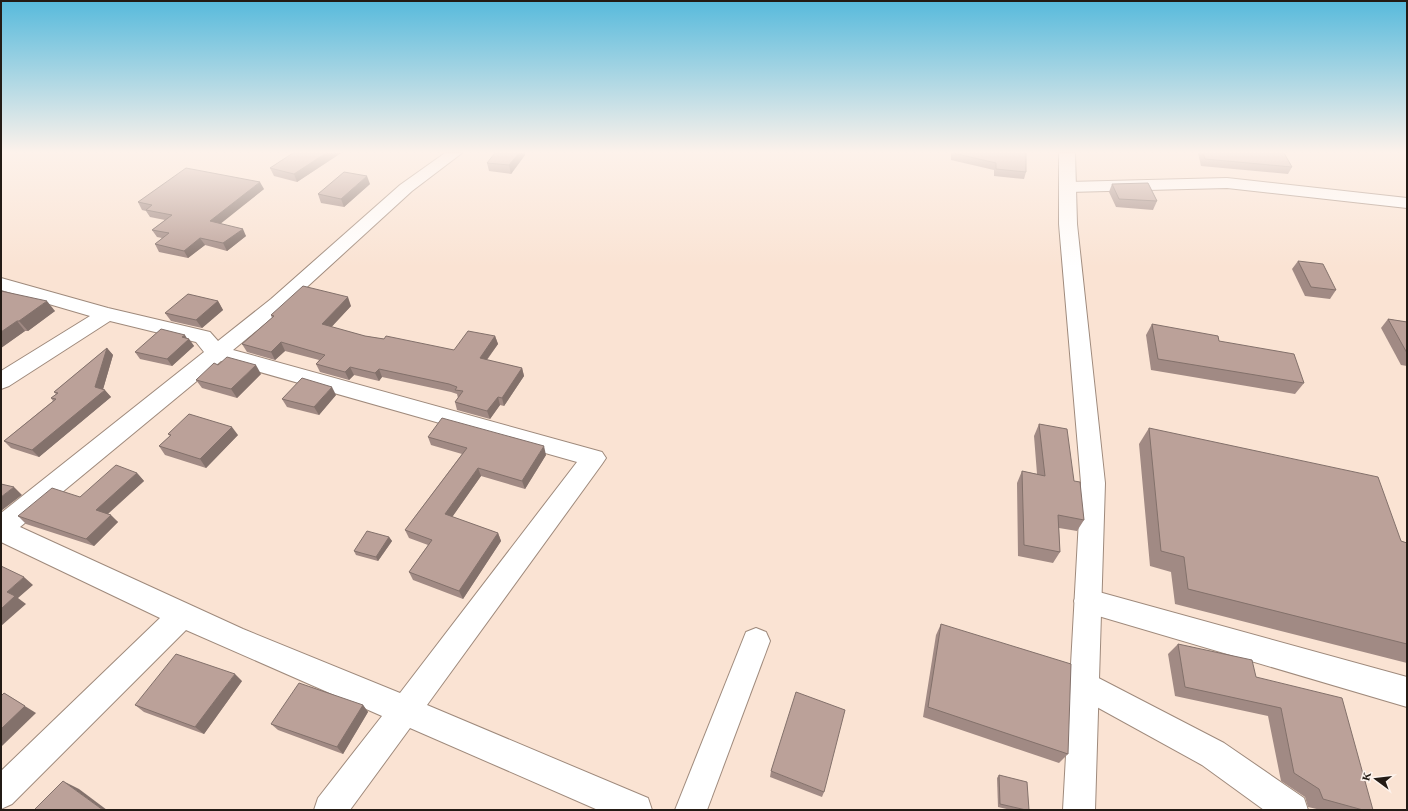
<svg xmlns="http://www.w3.org/2000/svg" width="1408" height="811" viewBox="0 0 1408 811" font-family="'Times New Roman',serif">
  <rect width="100%" height="100%" fill="#fae3d3"/>
  <g fill="none" stroke-linecap="round" stroke-linejoin="round">
    <defs>
      <g id="minor">
        <path d="M445,153H462L412,191L285,307L233,350L602,452L606,458L602,464L427,705L648,798L652,810H598L410,728L350,810H314L318,798L382,716L186,630L12,804L1,809V771L160,618L1,542V513L204,352L196,342L110,321L9,386L1,389V371L90,316L1,290V278L108,308L210,332L218,341L271,299L400,185ZM221,361L577,462L400,693L243,629L20,527Z"/>
        <polygon points="1227,178 1407,198 1407,208 1227,188 1068,192 1062,190 1060,187 1062,184 1068,182"/>
        <polygon points="1088,589 1407,677 1407,707 1078,610 1074,601 1078,592"/>
        <polygon points="756,628 766,632 770,641 707,810 675,810 746,632"/>
        <polygon points="1085,671 1224,743 1304,798 1308,810 1264,810 1202,765 1075,695 1070,685 1075,675"/>
      </g>
      <polygon id="tertiary" points="1059,153 1075,153 1077,224 1105,483 1095,810 1063,810 1081,483 1059,224"/>
    </defs>
    <use href="#minor" stroke="#9f8a7c" stroke-width="2"/>
    <use href="#tertiary" stroke="#9f8a7c" stroke-width="2"/>
    <use href="#minor" fill="#fff" fill-rule="evenodd"/>
    <use href="#tertiary" fill="#fff" fill-rule="evenodd"/>
  </g>
  <g fill="#a18a84">
    <polygon points="293,153 341,153 297,182 274,176 270,168"/>
    <polygon points="951,153 1026,153 1026,172 1024,179 994,176 994,170 951,160"/>
    <polygon points="1198,153 1284,153 1292,167 1288,174 1201,166"/>
    <polygon points="525,155 511,174 489,171 487,163"/>
    <polygon points="370,184 344,207 321,203 318,194"/>
    <polygon points="1112,184 1157,201 1153,210 1116,207 1109,192"/>
    <polygon points="264,189 220,223 246,236 227,251 205,245 188,258 159,252 155,244 162,238 157,237 152,230 165,220 150,217 146,211 142,210 138,202"/>
    <polygon points="1298,261 1336,290 1330,299 1305,296 1292,269"/>
    <polygon points="1,291 55,311 28,331 25,331 1,348"/>
    <polygon points="218,301 223,310 202,328 171,321 165,313"/>
    <polygon points="351,306 331,327 365,336 454,350 495,336 498,344 487,360 522,368 524,376 504,406 500,405 490,419 457,410 455,402 458,398 457,394 451,392 382,377 379,381 354,375 349,380 320,372 316,364 319,360 285,351 275,360 247,352 242,344 272,318 271,315"/>
    <polygon points="1388,319 1407,322 1407,366 1401,365 1381,328"/>
    <polygon points="1152,324 1219,341 1304,383 1295,394 1151,370 1146,335"/>
    <polygon points="187,338 189,339 194,346 172,366 140,359 135,352"/>
    <polygon points="107,348 113,355 103,389 111,397 39,457 11,448 4,441 53,401 51,398 56,394 54,392"/>
    <polygon points="261,374 237,398 202,388 196,380"/>
    <polygon points="336,395 319,415 287,407 282,399"/>
    <polygon points="1039,424 1074,481 1084,520 1077,531 1059,528 1060,552 1053,563 1018,556 1017,483 1022,471 1037,474 1034,436"/>
    <polygon points="1149,428 1401,541 1407,543 1407,663 1175,604 1171,572 1150,566 1139,444"/>
    <polygon points="168,434 238,435 206,468 165,455 159,446 170,436"/>
    <polygon points="428,437 546,455 525,489 481,476 452,517 498,533 501,541 463,599 413,580 409,572 428,545 409,538 405,530 462,454 431,445"/>
    <polygon points="137,473 144,481 108,514 118,522 94,546 26,524 18,516 80,497"/>
    <polygon points="389,537 392,541 378,561 356,555 354,551"/>
    <polygon points="941,624 1068,754 1059,763 923,717 936,635"/>
    <polygon points="1178,644 1256,677 1373,810 1321,810 1308,807 1305,797 1281,781 1268,716 1175,696 1168,654"/>
    <polygon points="242,681 204,734 144,712 135,705"/>
    <polygon points="363,705 368,712 343,754 278,730 271,724"/>
    <polygon points="771,771 824,792 822,797 770,777"/>
    <polygon points="999,775 1029,810 1011,810 998,807 997,778"/>
  </g>
  <g fill="#83716b">
    <polygon points="326,153 341,153 297,182 294,174"/>
    <polygon points="519,153 525,153 525,155 511,174 509,165"/>
    <polygon points="367,176 370,184 344,207 341,199"/>
    <polygon points="260,182 264,189 214,229 210,221"/>
    <polygon points="243,229 246,236 227,251 223,243"/>
    <polygon points="200,238 205,245 188,258 184,251"/>
    <polygon points="348,297 351,306 326,333 322,324"/>
    <polygon points="47,301 55,311 28,331 19,321"/>
    <polygon points="218,301 223,310 202,328 196,320"/>
    <polygon points="17,321 25,331 1,348 1,332"/>
    <polygon points="185,335 188,340 189,339 194,346 172,366 167,359 182,337"/>
    <polygon points="495,336 498,344 482,366 480,358"/>
    <polygon points="281,342 285,351 275,360 271,352"/>
    <polygon points="107,348 113,355 102,393 105,390 111,397 39,457 32,450 95,387"/>
    <polygon points="256,365 261,374 237,398 231,389"/>
    <polygon points="350,367 354,375 349,380 345,372"/>
    <polygon points="522,368 524,376 504,406 502,398"/>
    <polygon points="379,369 382,377 379,381 375,373"/>
    <polygon points="332,387 336,395 319,415 314,407"/>
    <polygon points="498,397 500,405 490,419 487,411"/>
    <polygon points="232,427 238,435 206,468 200,459"/>
    <polygon points="544,446 546,455 525,489 522,481"/>
    <polygon points="478,468 481,476 448,523 445,514"/>
    <polygon points="137,473 144,481 103,518 96,510"/>
    <polygon points="14,487 22,495 1,511 1,497"/>
    <polygon points="111,515 118,522 94,546 86,539"/>
    <polygon points="498,533 501,541 463,599 459,591"/>
    <polygon points="389,537 392,541 378,561 376,557"/>
    <polygon points="24,577 33,585 18,598 26,604 1,626 1,609 7,592"/>
    <polygon points="235,674 242,681 204,734 195,727"/>
    <polygon points="4,693 36,713 1,747 1,729"/>
    <polygon points="363,705 368,712 343,754 337,747"/>
    <polygon points="63,781 79,789 107,810 103,810"/>
  </g>
  <g fill="#bba199" stroke="#83716b">
    <polygon points="293,153 326,153 294,174 270,168"/>
    <polygon points="495,153 519,153 509,165 487,163"/>
    <polygon points="953,153 1026,153 1026,172 996,169 996,163"/>
    <polygon points="1203,153 1284,153 1292,167 1205,159"/>
    <polygon points="186,168 260,182 210,221 243,229 223,243 200,238 184,251 155,244 169,233 152,230 172,215 146,210 152,205 138,202"/>
    <polygon points="344,172 367,176 341,199 318,194"/>
    <polygon points="1148,183 1157,201 1119,199 1112,184"/>
    <polygon points="1298,261 1323,264 1336,290 1311,287"/>
    <polygon points="303,286 348,297 322,324 365,336 384,339 386,336 454,350 468,331 495,336 480,358 522,368 502,398 498,397 487,411 455,402 463,391 455,390 457,387 449,384 379,369 375,373 350,367 345,372 316,364 325,355 281,342 271,352 242,344 274,316 271,315"/>
    <polygon points="1,291 47,301 19,321 17,321 1,332"/>
    <polygon points="188,294 218,301 196,320 165,313"/>
    <polygon points="1388,319 1407,322 1407,353"/>
    <polygon points="1152,324 1218,336 1219,341 1294,354 1304,383 1158,359"/>
    <polygon points="161,329 185,335 182,337 189,339 167,359 135,352"/>
    <polygon points="107,348 95,387 105,390 32,450 4,441 56,399 51,398 58,393 54,392"/>
    <polygon points="227,357 256,365 231,389 196,380 214,363 218,365"/>
    <polygon points="302,378 332,387 314,407 282,399"/>
    <polygon points="189,414 232,427 200,459 159,446 171,435 168,434"/>
    <polygon points="442,418 544,446 522,481 478,468 445,514 498,533 459,591 409,572 432,540 405,530 467,448 428,437"/>
    <polygon points="1039,424 1067,429 1074,481 1080,482 1084,520 1058,515 1060,552 1024,545 1022,471 1045,476"/>
    <polygon points="1149,428 1378,477 1401,541 1407,543 1407,644 1188,589 1184,557 1161,551"/>
    <polygon points="116,465 137,473 96,510 111,515 86,539 18,516 52,488 80,497"/>
    <polygon points="1,484 14,487 1,497"/>
    <polygon points="367,531 389,537 376,557 354,551"/>
    <polygon points="1,566 24,577 7,592 15,596 1,609"/>
    <polygon points="941,624 1071,664 1068,754 928,707"/>
    <polygon points="1178,644 1252,660 1256,677 1342,698 1373,810 1363,810 1323,799 1319,789 1294,773 1281,708 1185,687"/>
    <polygon points="176,654 235,674 195,727 135,705"/>
    <polygon points="299,683 363,705 337,747 271,724"/>
    <polygon points="796,692 845,710 824,792 771,771"/>
    <polygon points="4,693 25,706 1,729 1,696"/>
    <polygon points="999,775 1027,782 1029,810 1026,810 1000,804"/>
    <polygon points="63,781 103,810 34,810"/>
  </g>
  <linearGradient id="sky" x2="0" y2="1"><stop stop-color="#57badc"/><stop offset="0.57" stop-color="#fdf2eb"/><stop offset="1" stop-color="#fdf2eb" stop-opacity="0"/></linearGradient>
  <rect width="1408" height="267" fill="url(#sky)"/>
  <rect width="1408" height="811" fill="none" stroke="#231b15" stroke-width="4"/>
  <g transform="translate(1376 779) rotate(285)" stroke="#fdf3ed" stroke-width="3" paint-order="stroke">
  <path d="M0-3L7 15L0 10L-7 15Z" fill="#231b15"/>
  <text y="-6" font-size="11" font-weight="bold" text-anchor="middle" fill="#231b15">K</text>
  </g>
</svg>
